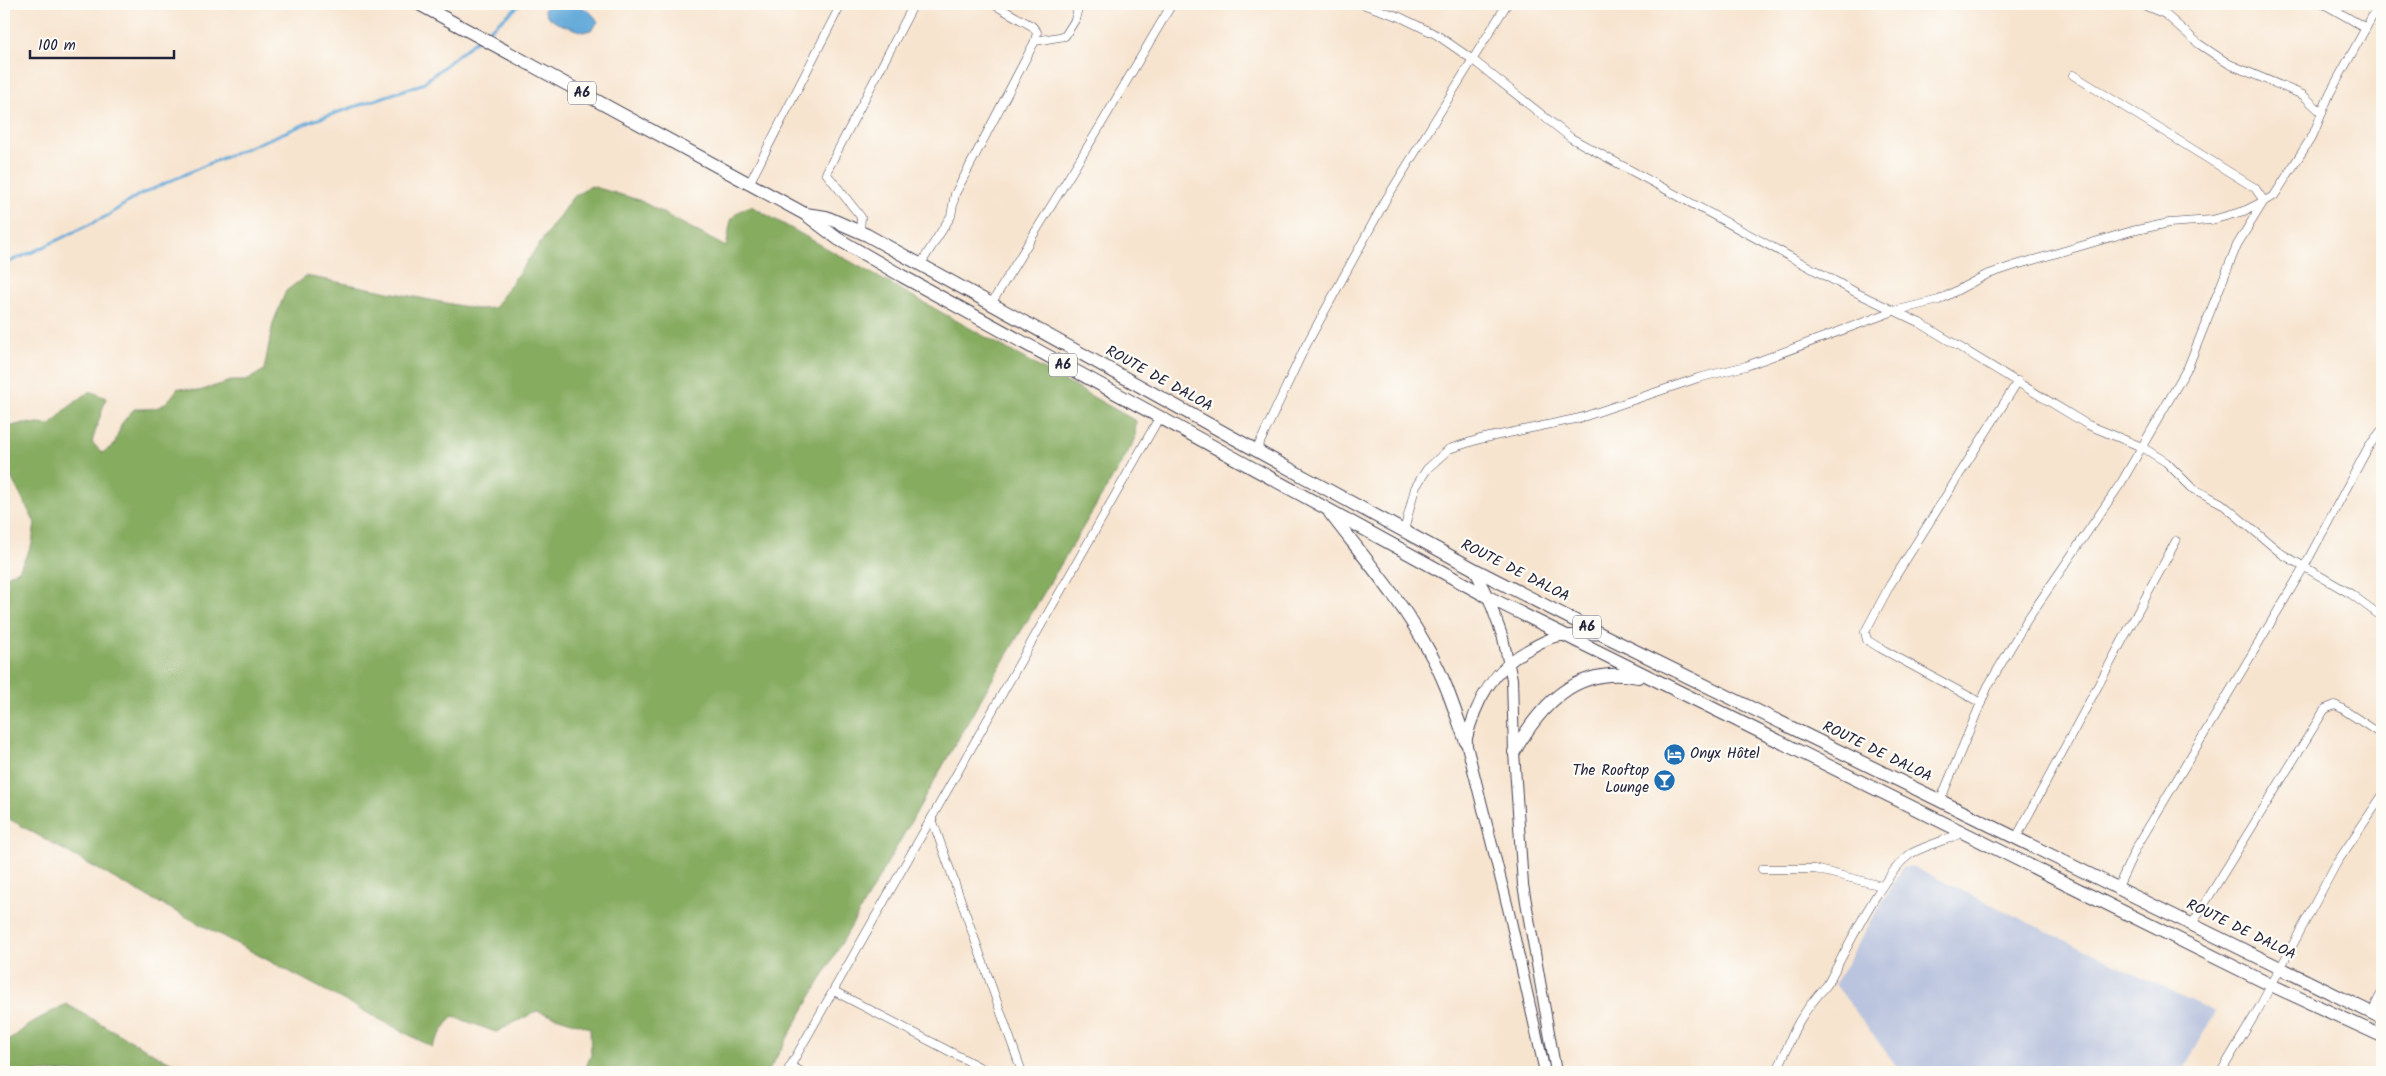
<svg xmlns="http://www.w3.org/2000/svg" width="2386" height="1076" viewBox="0 0 2386 1076" font-family="Kalam,sans-serif">
  <rect width="100%" height="100%" fill="#fdfcf7"/>
  <filter id="ink" filterUnits="userSpaceOnUse"><feTurbulence type="fractalNoise" baseFrequency=".02" numOctaves="2"/><feDisplacementMap in="SourceGraphic" scale="10" xChannelSelector="R" yChannelSelector="G"/><feConvolveMatrix kernelMatrix="1 2 1 2 8 2 1 2 1" color-interpolation-filters="sRGB"/></filter>
  <filter id="wash" filterUnits="userSpaceOnUse"><feTurbulence type="fractalNoise" baseFrequency=".0096" numOctaves="4" result="noise"/><feDisplacementMap in="SourceGraphic" scale="20" xChannelSelector="R" yChannelSelector="G"/><feGaussianBlur stdDeviation="1.12" result="paint"/><feColorMatrix in="noise" values="0 0 0 0 0 0 0 0 0 0 0 0 0 0 0 0 0 1.4 0 .05"/><feComposite in="paint" operator="in"/></filter>
  <g filter="url(#wash)">
    <rect width="100%" height="100%" fill="#f7e4cf"/>
    <polygon fill="#bac4de" points="1911,866 2215,1012 2182,1072 1901,1072 1835,984 1902,868"/>
    <g fill="#86ac61" stroke="#54674e">
      <path d="M591,186L639,200L726,247C732,224 725,215 751,206L1136,421L1135,440L989,685L768,1072H584L591,1055L590,1028L537,1011L496,1032L452,1016L432,1047L124,884L4,816V577L19,570L32,544L35,523L4,464V428L24,423L51,425L65,410L90,391L106,398L92,442L102,453L114,445L122,423L134,409C159,409 163,409 178,388L199,391L231,381H246L264,370L273,323L286,291L306,276L477,309L494,308L572,198Z"/>
      <polygon points="66,1004 158,1056 192,1072 4,1072 4,1038 11,1039 31,1023"/>
    </g>
    <path fill="#62a9d9" stroke="#42668a" d="M548,4C568,4 587,2 598,22L591,30L583,32L557,23L548,17L544,10Z"/>
    <g fill="none" stroke-linecap="round" stroke-linejoin="round">
      <g stroke="#62a9d9" stroke-width="3">
        <polyline points="483,35 521,4"/>
        <polyline points="4,264 37,250 107,216 137,196 208,164 315,120 422,84 478,39"/>
      </g>
    </g>
  </g>
  <g filter="url(#ink)">
    <g fill="none" stroke-linecap="round" stroke-linejoin="round">
      <defs>
        <g id="minor">
          <polyline points="1362,4 1400,17 1437,35 1473,60 1571,138 1857,293 1920,323 2088,425 2142,447 2166,462 2192,488 2221,503 2282,554 2351,594 2382,617"/>
          <polyline points="2141,4 2165,14 2199,44 2229,64 2303,95 2322,113"/>
          <polyline points="2324,4 2366,28"/>
          <polyline points="1035,41 1065,36 1075,20 1079,4"/>
          <polyline points="749,184 841,4"/>
          <polyline points="860,232 861,217 826,173 914,4"/>
          <polyline points="920,265 951,216 955,194 1035,41 1037,32 1032,26 993,4"/>
          <polyline points="991,304 1099,128 1172,4"/>
          <polyline points="1256,451 1304,349 1385,201 1507,4"/>
          <polyline points="1404,531 1415,488 1427,469 1449,449 1480,439 1580,418 1698,378 1746,366 1894,311 1939,300 1986,275 2016,265 2132,231 2169,223 2212,220 2244,211 2264,201 2255,188 2073,75"/>
          <polyline points="1981,703 1880,648 1867,640 1865,632 1890,585 2018,381"/>
          <polyline points="1940,801 1988,686 2027,620 2121,483 2188,367 2237,245 2264,201 2274,196 2313,135 2330,93 2379,4"/>
          <polyline points="932,819 1022,1072"/>
          <polyline points="2016,838 2176,541"/>
          <polyline points="1762,869 1815,869 1882,886"/>
          <polyline points="2118,887 2136,848 2304,567 2369,446 2381,431"/>
          <polyline points="2192,924 2325,709 2335,705 2341,708 2382,735"/>
          <polyline points="834,991 989,1072"/>
          <polyline points="2371,1013 2382,992"/>
          <polyline points="791,1066 802,1072"/>
          <polyline points="787,1072 1159,418"/>
          <path d="M1776,1072C1784,1058 1788,1044 1795,1029C1803,1013 1815,998 1827,985C1845,953 1883,871 1912,853C1927,845 1946,840 1962,833"/>
          <polyline points="2221,1072 2259,1008 2336,864 2382,796"/>
        </g>
        <g id="secondary">
          <polyline points="1474,569 1488,597 1503,638 1512,679 1514,752 1523,885 1556,1072"/>
          <path d="M1545,1072L1508,908L1466,742C1475,702 1493,668 1531,648C1538,644 1547,639 1555,637C1570,634 1586,635 1601,634"/>
        </g>
        <g id="trunk">
          <polyline points="419,4 805,214 838,239 902,276 1488,597 2271,985 2382,1036"/>
          <polyline points="805,214 826,217 867,235 1306,478 1474,569 1601,634 2382,1018"/>
          <path d="M1330,513C1365,559 1403,602 1430,653C1446,681 1455,712 1466,742"/>
          <path d="M1514,752C1541,704 1577,665 1638,677"/>
        </g>
      </defs>
      <use href="#minor" stroke="#423f51" stroke-width="9"/>
      <use href="#secondary" stroke="#423f51" stroke-width="12"/>
      <use href="#trunk" stroke="#423f51" stroke-width="14"/>
      <use href="#minor" stroke="#fff" stroke-width="8"/>
      <use href="#secondary" stroke="#fff" stroke-width="10"/>
      <use href="#trunk" stroke="#fff" stroke-width="12"/>
    </g>
  </g>
  <defs>
    <symbol id="hotel-disc" viewBox="-11 -11 22 22"><circle r="9.5" fill="#1f6fb2" stroke="#fdfcf7"/><path d="M-6-4.5h1.5V1H6V5H4.5V3h-9V5H-6ZM-4 0a1.8 1.8 0 1 1 3.6 0ZM.5 0V-2.5h3Q6-2.5 6 0Z" fill="#fff"/></symbol>
    <symbol id="bar-disc" viewBox="-11 -11 22 22"><circle r="9.5" fill="#1f6fb2" stroke="#fdfcf7"/><path d="M-6-5H6L.8 .8V4.5H3.5V6h-7V4.5H-.8V.8Z" fill="#fff"/></symbol>
  </defs>
  <g fill-rule="evenodd">
    <use href="#hotel-disc" x="1662" y="742" width="25" height="25"/>
    <use href="#bar-disc" x="1652" y="768" width="25" height="25"/>
  </g>
  <g text-anchor="middle" dominant-baseline="central" stroke-width="4.5" stroke-linejoin="round" paint-order="stroke">
    <g fill="#fdfcf7" stroke="#646373" stroke-width="1">
      <rect x="568" y="81.5" width="28" height="23" rx="4"/>
      <rect x="1049" y="353.5" width="28" height="23" rx="4"/>
      <rect x="1573" y="615.5" width="28" height="23" rx="4"/>
    </g>
    <g font-size="14" font-weight="bold" fill="#22223b">
      <text x="582" y="93">A6</text>
      <text x="1063" y="365">A6</text>
      <text x="1587" y="627">A6</text>
    </g>
    <g font-size="15" fill="#22223b" stroke="#fdfcf7">
      <text transform="translate(1159 379) rotate(29)">ROUTE DE DALOA</text>
      <text transform="translate(1515 571) rotate(27)">ROUTE DE DALOA</text>
      <text transform="translate(1877 752) rotate(26)">ROUTE DE DALOA</text>
      <text transform="translate(2241 930) rotate(26)">ROUTE DE DALOA</text>
    </g>
    <g font-size="15" fill="#22223b" stroke="#fdfcf7" text-anchor="start">
      <text x="1690" y="754">Onyx Hôtel</text>
      <text x="1649" y="771" text-anchor="end">The Rooftop<tspan x="1649" dy="17">Lounge</tspan></text>
    </g>
  </g>
  <rect width="2386" height="1076" fill="none" stroke="#fdfcf7" stroke-width="20"/>
  <path d="M30 50v8h144v-8" fill="none" stroke="#22223b" stroke-width="2.5"/>
  <text x="38" y="50" font-size="15" fill="#22223b" stroke="#fdfcf7" stroke-width="4" paint-order="stroke">100 m</text>
</svg>
